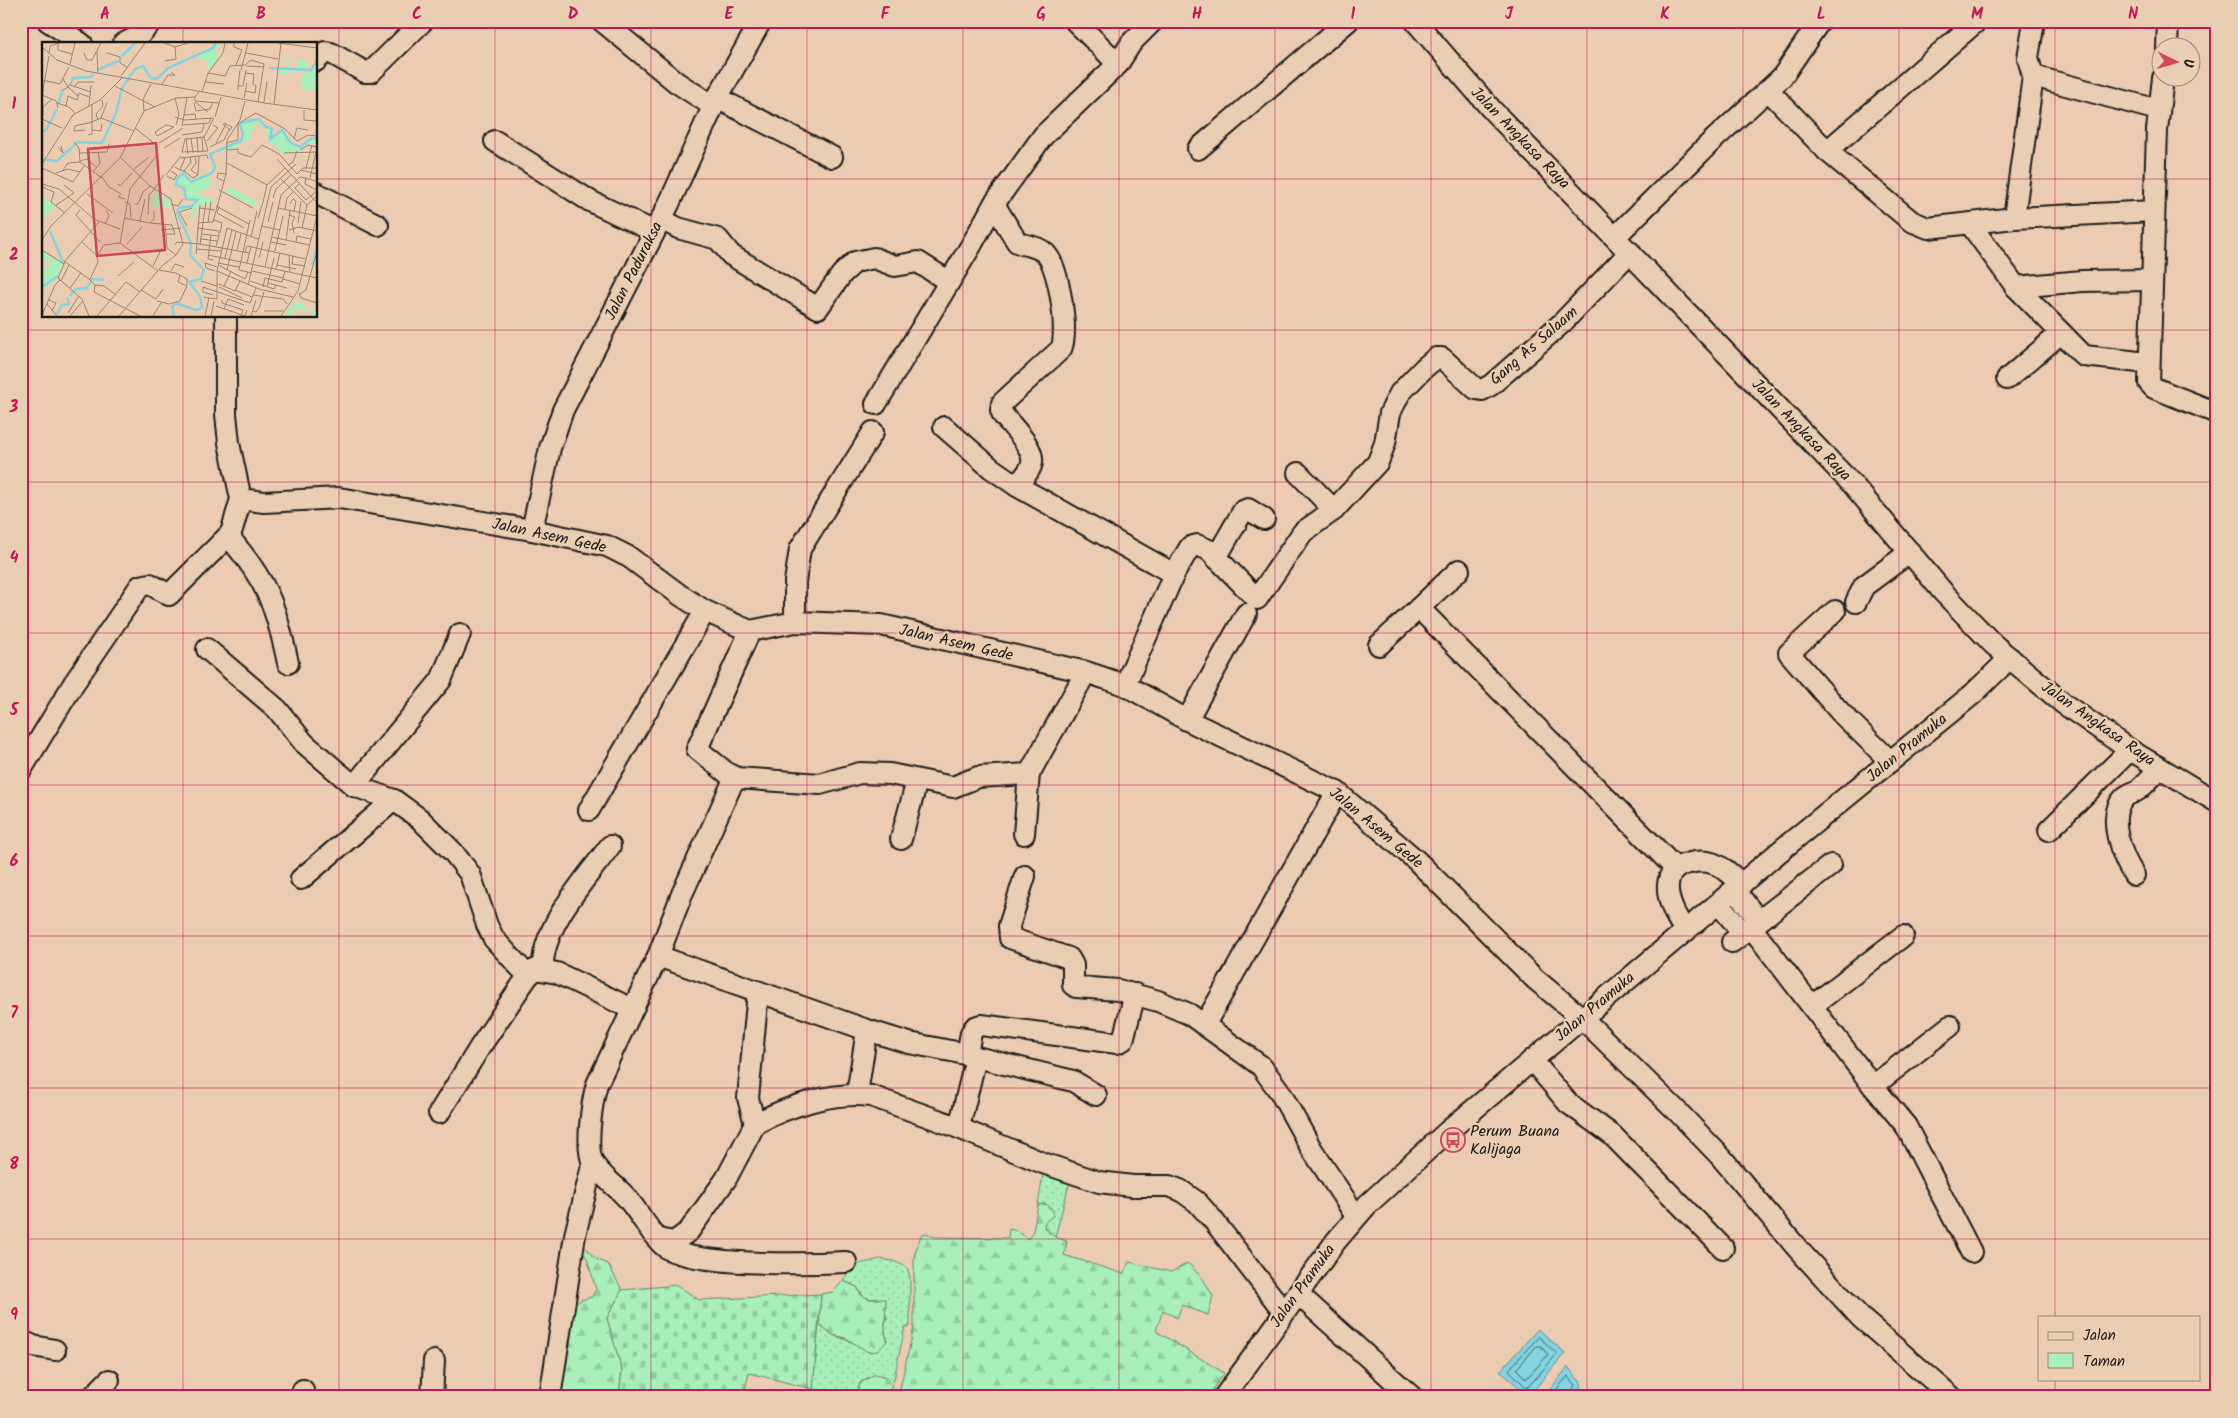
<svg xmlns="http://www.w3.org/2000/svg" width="2238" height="1418" viewBox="0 0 2238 1418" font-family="Kalam,sans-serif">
  <defs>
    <pattern id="green-dots" width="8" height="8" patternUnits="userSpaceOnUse" patternTransform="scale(1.25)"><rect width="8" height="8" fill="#a8efbb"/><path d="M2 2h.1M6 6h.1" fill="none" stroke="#90cca0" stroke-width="1.8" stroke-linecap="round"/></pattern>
    <pattern id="forest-firs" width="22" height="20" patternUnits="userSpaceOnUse" patternTransform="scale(1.25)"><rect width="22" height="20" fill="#a8efbb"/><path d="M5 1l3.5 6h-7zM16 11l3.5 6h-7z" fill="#90cca0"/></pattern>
    <pattern id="cemetery-stones" width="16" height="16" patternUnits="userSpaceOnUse" patternTransform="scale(1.25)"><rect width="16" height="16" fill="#a8efbb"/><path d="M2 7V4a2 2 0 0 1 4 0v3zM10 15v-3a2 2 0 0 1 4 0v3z" fill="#90cca0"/></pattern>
  </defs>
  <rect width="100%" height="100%" fill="#ecccb0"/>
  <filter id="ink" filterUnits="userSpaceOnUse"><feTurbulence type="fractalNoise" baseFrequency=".02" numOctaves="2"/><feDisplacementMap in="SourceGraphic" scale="10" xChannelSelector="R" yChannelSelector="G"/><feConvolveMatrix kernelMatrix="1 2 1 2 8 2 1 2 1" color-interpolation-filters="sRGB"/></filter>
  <g filter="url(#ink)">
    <g fill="url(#green-dots)" stroke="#62866c">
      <polygon points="1044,1169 1070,1181 1055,1237 1044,1227 1046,1204 1038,1205"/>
      <path d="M880,1259L893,1261L907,1267L910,1277V1327H905L894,1379C879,1375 873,1373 860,1383L857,1397H842L813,1389L819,1324L833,1335L854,1343L887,1341L884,1327L887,1317L878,1298C860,1301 865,1294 855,1286C851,1284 846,1282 843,1281L852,1266Z"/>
    </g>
    <g fill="url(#forest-firs)" stroke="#62866c">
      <polygon points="1046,1204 1053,1210 1053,1216 1045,1222 1044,1227 1055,1237 1067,1241 1064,1255 1124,1274 1129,1262 1171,1272 1188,1263 1203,1279 1213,1296 1208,1315 1182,1305 1177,1318 1163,1310 1156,1331 1224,1373 1208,1397 898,1397 914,1327 914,1256 921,1235 926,1233 934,1237 1008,1238 1009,1229 1018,1231 1028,1239 1033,1231 1038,1205"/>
      <polygon points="582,1244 596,1259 608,1264 622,1290 607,1318 622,1370 619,1397 556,1397 568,1309 581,1300 592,1297 596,1289 587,1258 579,1248"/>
      <path d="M843,1281L857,1287L861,1295L869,1299H886C886,1314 883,1327 887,1341L878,1351L868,1352L846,1338L833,1335L819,1324L821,1294L833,1292Z"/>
      <polygon points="875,1374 894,1379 887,1397 857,1397 860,1383"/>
    </g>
    <polygon fill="url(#cemetery-stones)" stroke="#62866c" points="677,1285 699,1300 821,1294 813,1389 749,1373 743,1397 707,1395 706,1397 619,1397 622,1370 607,1318 622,1290"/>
    <g fill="#84d3e2" stroke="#5a8a93">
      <polygon points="1538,1329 1565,1353 1529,1396 1500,1371"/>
      <polygon points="1568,1367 1582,1384 1575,1397 1544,1397"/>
    </g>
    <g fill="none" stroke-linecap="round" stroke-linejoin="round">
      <g stroke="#46656b" stroke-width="1">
        <polygon points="1539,1337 1557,1354 1527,1388 1509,1370"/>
        <polygon points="1537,1346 1541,1346 1548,1355 1526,1379 1517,1369"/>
        <polyline points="1550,1397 1568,1376 1575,1384 1571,1397"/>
      </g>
      <defs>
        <g id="minor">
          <polyline points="48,21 82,44"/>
          <polyline points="602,21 676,82 713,106"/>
          <polyline points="1075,21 1118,64"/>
          <polyline points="1415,21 1492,110 1854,486 1943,592 1993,644 2064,704 2130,750 2217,802"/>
          <polyline points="123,44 139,36 152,21"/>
          <polyline points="2167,48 2168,21"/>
          <polyline points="316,61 325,52 331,53 365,72 371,72 423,21"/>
          <polyline points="2033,76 2028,58 2034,21"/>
          <polyline points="2163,78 2157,130 2149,383 2154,388 2217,413"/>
          <polyline points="1769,91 1827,151 1911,221 1928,228 2014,218 2154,211"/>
          <polyline points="717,98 832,157"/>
          <polyline points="495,141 590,201 653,231"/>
          <polyline points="1198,149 1348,21"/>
          <polyline points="1827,151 1977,21"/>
          <polyline points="316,193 378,225"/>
          <path d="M994,204L1017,242C1026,246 1038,246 1045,253C1059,265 1069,333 1061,349L1002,403L1001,410L1003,415C1012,427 1038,450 1031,466C1028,474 1021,480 1017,486"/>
          <polyline points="2014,218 2033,76 2158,110"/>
          <polyline points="661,219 678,228 718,239 731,255 818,308 842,274 855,262 874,258 895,266 918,262 948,281"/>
          <polyline points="1970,224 2016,287 2084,356 2148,363"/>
          <polyline points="1615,237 1710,143 1782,77 1820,21"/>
          <polyline points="2016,287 2082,281 2152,280"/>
          <polyline points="2007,379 2061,333"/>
          <polyline points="876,404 972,244 994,204 1043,136 1118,64 1132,42 1153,21"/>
          <polyline points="944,427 991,468 1017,486 1174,574"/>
          <polyline points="1298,473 1334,510"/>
          <polyline points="241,499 264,502 339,498 532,530 607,546 629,557 680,595 705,611 750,631 795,622 881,625 1086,672 1125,685 1187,720 1337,792 1416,860 1535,979 1582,1018 1678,1112 1721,1157 1797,1248 1861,1318 1952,1397"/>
          <polyline points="532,530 550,448 563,410 668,206 717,98 761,21"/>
          <path d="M228,536C267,581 276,606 288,663"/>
          <polyline points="1216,558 1243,511 1248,509 1264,519"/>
          <polyline points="1459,570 1419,608 1675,868"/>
          <polyline points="1856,602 1864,586 1910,552"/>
          <polyline points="1835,611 1789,653 1841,713 1890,761"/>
          <polyline points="795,622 795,582 800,549 873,432"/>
          <polyline points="750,631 697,749 727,773 737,778 820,784 860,773 890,774 953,787 978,777 1029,774 1086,672"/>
          <polyline points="1379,645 1419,608"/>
          <polyline points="207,649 277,709 304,743 354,786 394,800 420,819 453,852 470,874 487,925 494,939 528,976"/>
          <polyline points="1125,685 1174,574 1190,547 1197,545 1209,550 1257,599 1303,532 1334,510 1378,462 1385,443 1390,413 1400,393 1424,368 1436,358 1442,358 1476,389 1482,390 1491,385 1562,323 1630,252"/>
          <polyline points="1187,720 1246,614"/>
          <polyline points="21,770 74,683 140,586 150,584 169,595 231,533 241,499 229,443 226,414 226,316"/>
          <path d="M737,778L731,786L682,894L658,956L597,1084C592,1101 585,1148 593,1163C601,1176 615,1185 625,1196C637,1208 655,1242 668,1249C701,1266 807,1264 846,1262"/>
          <polyline points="354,786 441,680 460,634"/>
          <polyline points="589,810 705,611"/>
          <polyline points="2049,830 2130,750"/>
          <polyline points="1024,834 1029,774"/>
          <polyline points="901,839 917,781"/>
          <path d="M2134,875C2122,857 2106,816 2124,798C2127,794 2134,793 2138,790C2146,784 2153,775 2160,768"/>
          <polyline points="1025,876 1009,926 1010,938 1069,958 1073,965 1073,985 1076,987 1118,990 1158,1001 1189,1014 1261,1066 1280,1092 1311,1148 1356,1216"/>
          <polyline points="301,879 394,800"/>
          <polyline points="1735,890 1759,921"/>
          <polyline points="1719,904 1743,933"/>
          <polyline points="1751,927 1873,1086 1906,1126 1971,1252"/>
          <path d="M1686,931C1670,912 1653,869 1690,863C1702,860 1714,862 1724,869C1730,873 1736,879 1742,884"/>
          <polyline points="1732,942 1831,865"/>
          <polyline points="658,956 867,1030 909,1043 956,1052 1073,1081 1096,1095"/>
          <path d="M543,969C541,927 586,879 610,846"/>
          <polyline points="1812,1006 1903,936"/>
          <polyline points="1205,1024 1337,792"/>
          <polyline points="967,1054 971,1033 975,1027 981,1025 1117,1043 1123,1040 1135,994"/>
          <polyline points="1532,1060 1568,1103 1612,1135 1723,1248"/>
          <polyline points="1873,1086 1950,1026"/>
          <polyline points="857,1094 867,1030"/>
          <polyline points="439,1113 480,1047 528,976 536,969 557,973 632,1009"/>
          <polyline points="755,1124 748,1098 758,992"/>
          <polyline points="959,1128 976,1057"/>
          <path d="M658,1239L674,1242L689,1231L726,1179L755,1124C788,1106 833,1091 871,1096L949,1124L1043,1163L1099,1182L1133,1186H1169L1180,1190L1197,1202L1213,1220L1284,1312"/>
          <polyline points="1298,1294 1412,1397"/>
          <polyline points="21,1340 33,1346 55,1350"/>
          <polyline points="303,1390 304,1397"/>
          <polyline points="92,1397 109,1380"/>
          <polyline points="432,1397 434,1361"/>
          <polyline points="550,1397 575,1235 593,1162"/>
          <polyline points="1224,1397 1336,1241 1367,1205 1447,1132 1785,847 1973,694 2010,658"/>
        </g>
      </defs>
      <use href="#minor" stroke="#1c1c1c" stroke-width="24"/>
      <use href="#minor" stroke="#e9ceb1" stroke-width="20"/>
    </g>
  </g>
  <path fill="none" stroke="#c2185b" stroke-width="1" stroke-opacity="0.55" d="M183,21V44M339,21V1397M495,21V1397M651,21V1397M807,21V1397M963,21V1397M1119,21V1397M1275,21V1397M1431,21V1397M1587,21V1397M1743,21V1397M1899,21V1397M2055,21V1317M21,179H44M316,179H2217M183,316V1397M21,330H2217M21,482H2217M21,633H2217M21,785H2217M21,936H2217M21,1088H2217M21,1239H2217M2055,1379V1397"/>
  <defs>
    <symbol id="bus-ring" viewBox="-11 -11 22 22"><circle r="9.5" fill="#e9ceb1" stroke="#d1495b" stroke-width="1.5"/><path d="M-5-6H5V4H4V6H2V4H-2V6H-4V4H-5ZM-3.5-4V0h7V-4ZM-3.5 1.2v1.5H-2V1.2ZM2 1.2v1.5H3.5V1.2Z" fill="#d1495b"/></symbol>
  </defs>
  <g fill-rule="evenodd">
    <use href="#bus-ring" x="1439" y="1126" width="28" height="28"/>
  </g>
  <g text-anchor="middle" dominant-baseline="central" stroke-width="4.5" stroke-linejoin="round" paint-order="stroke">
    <g font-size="16" fill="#1c1c1c" stroke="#e9ceb1">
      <text transform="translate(1520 138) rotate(46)">Jalan Angkasa Raya</text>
      <text transform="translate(634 271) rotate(-63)">Jalan Paduraksa</text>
      <text transform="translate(1534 346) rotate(-41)">Gang As Salaam</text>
      <text transform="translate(1801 430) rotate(46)">Jalan Angkasa Raya</text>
      <text transform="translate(549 536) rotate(12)">Jalan Asem Gede</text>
      <text transform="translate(956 643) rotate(13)">Jalan Asem Gede</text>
      <text transform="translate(2098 724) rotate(35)">Jalan Angkasa Raya</text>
      <text transform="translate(1907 748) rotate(-39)">Jalan Pramuka</text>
      <text transform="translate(1376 828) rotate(40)">Jalan Asem Gede</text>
      <text transform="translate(1595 1007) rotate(-40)">Jalan Pramuka</text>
      <text transform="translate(1303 1286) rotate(-54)">Jalan Pramuka</text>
    </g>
    <g font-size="16" fill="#1c1c1c" stroke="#e9ceb1" text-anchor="start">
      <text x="1470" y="1131">Perum Buana<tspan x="1470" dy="18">Kalijaga</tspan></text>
    </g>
  </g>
  <g transform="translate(42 42)">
    <rect width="275" height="275" fill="#ecccb0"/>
    <path d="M252,9L251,16L266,20L264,27H258V31L246,29L245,33L236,32V28L245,26L246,21L237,17L247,19L248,26H254L256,19L251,16ZM275,22V47H260L259,32L269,30ZM187,144L215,160L214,165L181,149H186ZM0,209L21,222L15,235L0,245V231L11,218L8,216L0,225Z" fill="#a8efbb"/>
    <path d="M175,1L178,2L172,11L178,13L167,28L164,18L151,15L172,6ZM215,77L225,86H229L226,94L229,97L240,89L247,101L257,106L271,96L275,103L267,101L258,109L237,112L239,107L234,105L219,119L234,103L227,100L224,88L214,79L207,100L202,98L196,105L172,111L198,101L202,95L199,82ZM169,114L172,119L175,127L167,136L169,145L162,148V152L161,149L156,150L161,155L170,156L171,160L156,165V172L150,174L149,177L154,176L153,178H147L153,167L135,169L154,162L155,157H144L143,147L134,140L140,132L149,140L170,131L173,125ZM116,150L129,161L125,166L110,165L111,152ZM0,156L14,163L0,178ZM258,254L254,259L262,262L264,266L261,267L274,270L273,274L259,267L249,269L251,274H242Z" fill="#a8efbb"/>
    <path fill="none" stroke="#84d3e2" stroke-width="2.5" d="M79,15L93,1M227,26L269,28L275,19M55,28L77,19M30,40L31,36L49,35L51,32M16,62L21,47M0,90L4,88L15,67M0,117L15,119L36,100L60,101L74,71L80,46L93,27L101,24L109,36L115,37L126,26L171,6L174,1M8,189L21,220M270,223L275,205M0,245L16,234M28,254L34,247L45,246L50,237L62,238M15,272L20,263L27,262L25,256M132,274L130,265L134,261L154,268L160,266L158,254L147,240L159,237L162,228L148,213L149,201L135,171L137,166L150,164L155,158L144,157L142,146L134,143L135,137L141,131L149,140L170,131L173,125L168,112L199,99L201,92L198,82L202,80L217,77L224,85L230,86L228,97L240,88L248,100L258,105L270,96L275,97"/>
    <path fill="none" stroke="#998675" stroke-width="1" d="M122,1L133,5L146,1M192,1V5L200,8L194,23M236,1L275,6M16,2V8L30,12M0,5L15,18L44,29L222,61L275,68M55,10L56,31M7,11L8,4L18,1M42,11L45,18H50L59,1M65,11L78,15V21L85,25M204,11L236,17M123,19L134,17L133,5M28,22L33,1M204,24L222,25M199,28L206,1M166,31L183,34L188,24L203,23L209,18L222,22L216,60M79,34L103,1M0,38L18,42L27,25M30,40L26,45L36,54M163,40L182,42M120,42L126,33H133L129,30M28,43L49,50M73,44L113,65M196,44L198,28M32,45L36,40H52M21,48L26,45L21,37M196,48V44H201L204,28M203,49L213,51L214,44L211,42L212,32L203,31M160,50L166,31L181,11L183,1M0,53L7,14M0,53L14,59L16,66M153,55V59L177,61M133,56L137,72L134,83M202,56L205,41M153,60L166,70M222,60L225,40M15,61L27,65L33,71M152,61L154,69L168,67L171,60M232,62L239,1M24,64L26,54L35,58L37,51L47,55M47,64L49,43M262,68V78L275,79M102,69L101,57L109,42M1,73V65L10,57M142,73L153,72L154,77M133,75L142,78L171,76M173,75L179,55M59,76L65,61M0,77L20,86M56,78L54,72L61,64L60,58M50,80L59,76L92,89M181,82L188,88L190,85L182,81M124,83L132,85L115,94L113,90ZM141,83L167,81L169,76M140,84L145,56M93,86L113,102M43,88L32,89L33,84L50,80M50,88L59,89L60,82M46,93L50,92V62M140,93L160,90L162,82M160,95L161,110M162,95L166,109L140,110L143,97ZM162,95L172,76M149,96L151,111M155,96L156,111M144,97L146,112M252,97L255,86L266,88M165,99L176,86L171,83M32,100L37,106L38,120L60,136M117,101L141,86M174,101L184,82M184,101L196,98V82L214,71L243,87L255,99L266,93L275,94M16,105L21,111L19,104M168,105L182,98L187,88M122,106L138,96M185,108L196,107V111L209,115L220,103L237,112L255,132L261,126H275M258,108L266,103L275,105M38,111L65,110L67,102M242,111L275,110M153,115L154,121L149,128L156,133M139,116L165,113L166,117M235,117L275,161M38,119L45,117L55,126M185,121L225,143M0,122L31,73L58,58L81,35M246,123L251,120L255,109M133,125L138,128L143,116M0,126L31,140L42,124M264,126L270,103M92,127L107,115M21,128L26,121L38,120M138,128L142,129L149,120L148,115M259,128L275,132M52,129L58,121L56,110M142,129L151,136L156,133L157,114M14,131L26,127L38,130M124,133L139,114M125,134L132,138L135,133L129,129M60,135L67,145L79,152L76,155L83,157M264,135L263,142L275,148M268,136L274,110M239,137L265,163M182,139L175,136L176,131L184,132M0,142L17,147L52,177L78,187M76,142L78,144L90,131M257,142L253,146L264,158L275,149M0,145L12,150L9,160L23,171M112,147L122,133M177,148L211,166M45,152L71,171M231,156L234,147L249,133M83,160L88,162L89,176M221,160L225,143L243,126M93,162H96L101,150L108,144M129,162L136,164L141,157M248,162L251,157L254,159L252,169M14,163L32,151L22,143M174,164L207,182M177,165L175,171L202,186M157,166L173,168M236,166L275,174M243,167L245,156L251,150M38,168L34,173L58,200M106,173L107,153L113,147M247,173L253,175L250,181L252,191M82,176L108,181L112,177V169M216,176L221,160M172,178L180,181L178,191M208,178L197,228L210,231M98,179L103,157M226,180L231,160M108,181L130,183L133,192H124M156,181L171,180L184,132L185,98L198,78L203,59M166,181L169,160M256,181L259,159M63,182L67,174L64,168M145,184L137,170L150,166M219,184L238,188M155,186L177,189V194M260,186L265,163L275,154M119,188L139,186M247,188L256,185L275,189M159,192L177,194L174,204M124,193L125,206L134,213M169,193L166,217L171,218M120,194L124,193L123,182M209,195L215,169M230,195L267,203M159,197L175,199M0,198L9,184L78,116L102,69L134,56L153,55L157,50M244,198L248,169M40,200L55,214L62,203L78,201M229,200L244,203M254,200L255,194L269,197M78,201L88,147L115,113M78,201L116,229M85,202L100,185M158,202L164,160M133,203L135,200L158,202L207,211M154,207L179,209M0,208L22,222M195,208L199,192M233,209L241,174M203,210L205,204L264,217M154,212L158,163M166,213L275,236M247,214L248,230M251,214L250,222L263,224M183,216L190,188M217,216L221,200M22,219L47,237L53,243L52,250L98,274M22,220L57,180M23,220L16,236L40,257L47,274M176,221L197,225M205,221L209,204M176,223L203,237L206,230M235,223L254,227M111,224L120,206M223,225L239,153L258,135L275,139M234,227L238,211M117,228L134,231L145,237V243M185,228L194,190M129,229L133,222L142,225M173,229L164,226L163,221L175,225M175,229L217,247L251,255M210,229L241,236M76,234L92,220M48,237L56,220L55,214M241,237L258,242M19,239L27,223M159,239L175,244L176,241M208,239L232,247L234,243M226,241L245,246M177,242L193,249L198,239M53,243L62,244L74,253M206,243L229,145L254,122M182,244L189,229M177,245L200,256M221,245L223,236L240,240L243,229M225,245L232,216M28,246L39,231M99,248L114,257L121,247M193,248L210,255M257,251L259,256L275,261V266M258,252L264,248L275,210M171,253L161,250V245L208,261L214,246M211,253L241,257L245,262M162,255L167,256L163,274M167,256L175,257V229L185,186L216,197M7,258L14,261L10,269M180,258V261L201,268L199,274M115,259L127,262L138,259L145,244L136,240L138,233M5,262L15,274M174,264L203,274L205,268M182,267L186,257L202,263M211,269L214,270L217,266L222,250M222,269H241M26,271L37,254M0,273L13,243L18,238M28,274L41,259M55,274L84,240L98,250M77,274L120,224L134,213L141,202L129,157L108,144L78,115M111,274L119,261M169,274L172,259M209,274L214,258M239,274L256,249L275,174"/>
    <path fill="#c84758" fill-opacity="0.15" stroke="#c84758" stroke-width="2.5" d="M114,101L123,208L55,214L46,107Z"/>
    <rect width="275" height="275" fill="none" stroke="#1c1c1c" stroke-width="2.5"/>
  </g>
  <rect width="2238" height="1418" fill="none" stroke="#e9ceb1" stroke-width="55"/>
  <rect x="2038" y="1316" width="162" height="65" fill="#e9ceb1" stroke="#978775"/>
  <rect x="2048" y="1332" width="25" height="8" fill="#e9ceb1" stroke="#978775"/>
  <text x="2083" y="1340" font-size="15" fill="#1c1c1c">Jalan</text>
  <rect x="2048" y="1353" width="25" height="15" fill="#a8efbb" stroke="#978775"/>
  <text x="2083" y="1366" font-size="15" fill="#1c1c1c">Taman</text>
  <g transform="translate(2176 62) rotate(95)"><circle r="24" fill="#e9ceb1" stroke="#978775"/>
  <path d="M0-4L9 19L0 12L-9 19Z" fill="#d1495b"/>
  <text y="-8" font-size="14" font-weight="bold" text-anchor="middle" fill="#1c1c1c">U</text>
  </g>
  <rect x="28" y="28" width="2182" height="1362" fill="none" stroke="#c2185b" stroke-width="2"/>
  <g font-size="16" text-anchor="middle" font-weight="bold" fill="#c2185b">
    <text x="105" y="19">A</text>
    <text x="261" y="19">B</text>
    <text x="417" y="19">C</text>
    <text x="573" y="19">D</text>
    <text x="729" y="19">E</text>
    <text x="885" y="19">F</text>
    <text x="1041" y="19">G</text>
    <text x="1197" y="19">H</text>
    <text x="1353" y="19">I</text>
    <text x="1509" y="19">J</text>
    <text x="1665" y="19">K</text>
    <text x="1821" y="19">L</text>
    <text x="1977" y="19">M</text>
    <text x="2133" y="19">N</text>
    <text x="14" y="109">1</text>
    <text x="14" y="260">2</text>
    <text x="14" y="412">3</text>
    <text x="14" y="563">4</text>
    <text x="14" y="715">5</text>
    <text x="14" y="866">6</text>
    <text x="14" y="1018">7</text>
    <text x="14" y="1169">8</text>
    <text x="14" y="1320">9</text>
  </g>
</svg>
